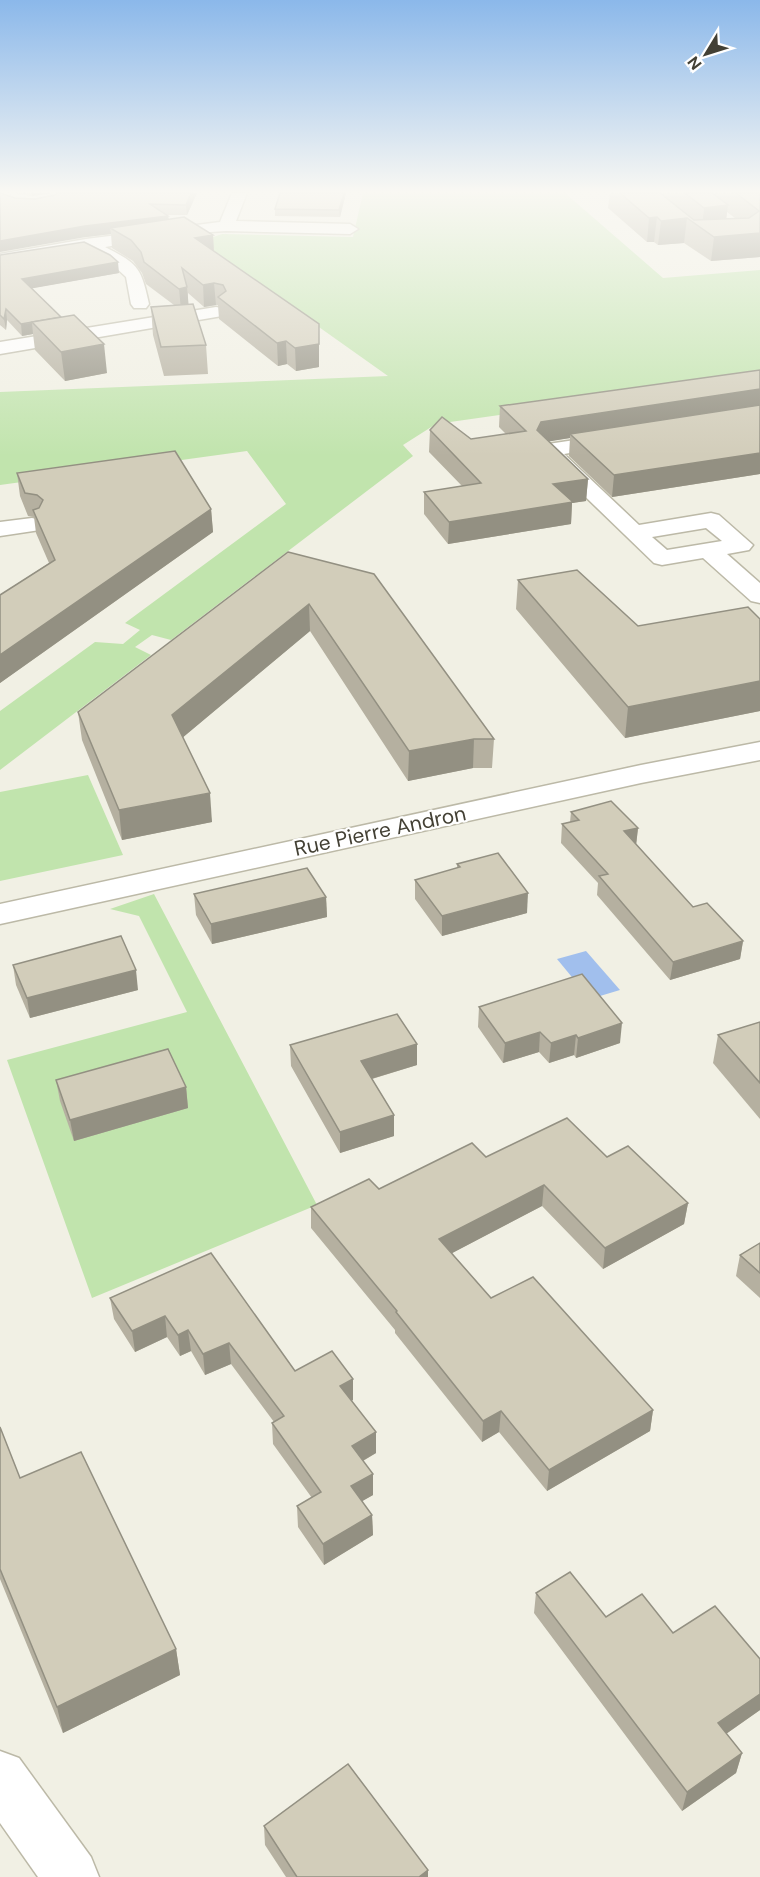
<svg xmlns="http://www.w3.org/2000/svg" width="760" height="1877" viewBox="0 0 760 1877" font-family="'DM Sans',sans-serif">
  <rect width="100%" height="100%" fill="#f1f0e4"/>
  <g fill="#c1e4ad">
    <polygon points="363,193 565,193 663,278 760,270 760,378 436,424 403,445 413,456 171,640 152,635 135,647 151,655 0,770 0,711 95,642 123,644 140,630 125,623 286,504 247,451 0,485 0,392 388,376 199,242 222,234 353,237"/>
    <polygon points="88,775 123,855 0,881 0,792"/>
    <polygon points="154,894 317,1205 92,1298 7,1060 187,1012 139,916 110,909"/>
  </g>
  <polygon fill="#a1bfed" points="586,951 620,990 590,999 557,959"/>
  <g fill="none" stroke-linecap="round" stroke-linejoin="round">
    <defs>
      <g id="minor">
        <path d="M232,193H247L236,221L350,224L358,229L350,234L226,231L195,233L105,247C139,264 141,268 149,304L146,308H134L131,304L126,277L112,264L86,250L0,264V254L86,239L220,222Z"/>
        <polygon points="216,307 222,308 225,312 222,316 0,354 0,342"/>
        <path d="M615,434L622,436L626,440L622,444L564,454L639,525L711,513L719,515L753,545L749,550L727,554L760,583V603L751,601L703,558L662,565L654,563L537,450L540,445L548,444ZM706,528L722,541L667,550L652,537Z"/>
        <polygon points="32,518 40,520 44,525 40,530 0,536 0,522"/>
        <polygon points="760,742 760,760 641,783 0,924 0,904 641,765"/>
        <polygon points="0,1751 19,1758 91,1857 99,1877 38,1877 0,1823"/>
      </g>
    </defs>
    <use href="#minor" stroke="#bcb9a7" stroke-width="3"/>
    <use href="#minor" fill="#fff" fill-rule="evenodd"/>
  </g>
  <g fill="#b5b0a0" fill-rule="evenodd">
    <polygon points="13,193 54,193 32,196"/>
    <polygon points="197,193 187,215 167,215 168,216 169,219 213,235 214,251 319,367 296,371 287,364 278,366 219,319 218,305 216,305 204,307 188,293 188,304 206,345 208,374 164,376 153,335 151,307 174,305 146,284 142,273 133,261 112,248 111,234 86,237 15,198 35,199"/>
    <polygon points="280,193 346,193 340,217 275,216 275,209"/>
    <path d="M610,193H760V257L711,261L684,243L658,245L654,242H647L608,208ZM727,212L735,218L726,219Z"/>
    <polygon points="0,255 119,273 32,288 107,373 65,381 35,350 33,334 22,336 7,320 6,330 0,325"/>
    <polygon points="760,389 760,474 612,497 569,456 570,438 548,441 588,479 586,501 572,503 571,524 448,544 424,514 424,492 462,486 429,452 430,430 471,439 506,434 499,427 500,406"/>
    <polygon points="17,473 211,509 213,532 0,683 0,595 49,563 36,533 34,517 28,516 20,496"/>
    <polygon points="288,552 494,739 492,768 473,768 408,781 310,631 183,737 212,822 122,840 82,740 78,712"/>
    <polygon points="518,580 638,626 760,619 760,711 625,738 516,609"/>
    <polygon points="571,812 638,828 636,844 693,907 743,941 740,959 670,980 597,895 598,883 561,843 562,824 570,822"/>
    <polygon points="457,864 527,913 442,936 415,899 415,880 457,868"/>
    <polygon points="194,894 326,897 327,917 212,944 196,915"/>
    <polygon points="13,965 138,990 30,1018 16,985"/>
    <polygon points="479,1007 620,1043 576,1058 574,1055 549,1063 539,1052 503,1063 478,1027"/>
    <polygon points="760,1022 760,1119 713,1063 718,1035"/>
    <polygon points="417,1044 417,1065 372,1079 394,1115 394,1136 340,1153 291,1066 290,1045"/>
    <polygon points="56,1080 186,1087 188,1108 74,1141 60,1101"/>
    <polygon points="486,1157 607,1157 688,1203 684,1224 603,1269 542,1206 452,1253 491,1298 653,1410 650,1431 547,1491 499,1432 482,1442 395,1333 395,1330 311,1228 311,1207 379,1189"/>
    <polygon points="760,1243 760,1298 736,1276 740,1255"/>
    <polygon points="211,1253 295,1371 353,1400 351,1401 376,1432 376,1453 363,1461 373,1495 362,1501 372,1515 373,1535 324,1565 298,1527 297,1506 312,1498 273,1444 272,1423 274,1422 231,1364 205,1375 191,1351 180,1356 167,1337 135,1352 114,1319 110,1298"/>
    <polygon points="0,1427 20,1478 176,1649 180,1675 63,1733 0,1579"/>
    <polygon points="536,1593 606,1617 673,1633 760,1659 760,1710 726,1734 742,1753 736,1773 682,1811 534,1613"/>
    <polygon points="264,1826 428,1870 428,1877 286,1877 265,1845"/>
  </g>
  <g fill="#939082">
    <polygon points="32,193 54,193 32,196"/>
    <polygon points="191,193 197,193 187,215 186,205"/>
    <polygon points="344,193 346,193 340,217 339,210"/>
    <polygon points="728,205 725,229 702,229 704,208"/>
    <polygon points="168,216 169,226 110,228 111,234 86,237 0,252 0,241 85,226"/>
    <polygon points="657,217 654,242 647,242 649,218"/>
    <polygon points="687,218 684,243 658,245 661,221"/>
    <polygon points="760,233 760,257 711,261 714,237"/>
    <polygon points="213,235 214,255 195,238"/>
    <polygon points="118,262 119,273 23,290 22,279"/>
    <polygon points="214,283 216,305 204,307 203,285"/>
    <polygon points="187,287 189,309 181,310 179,289"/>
    <polygon points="6,309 7,320 6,330 4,319"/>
    <polygon points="32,323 33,334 22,336 21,324"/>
    <polygon points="319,324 319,367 296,371 295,348"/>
    <polygon points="286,341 287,364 278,366 277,343"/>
    <polygon points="104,344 107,373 65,381 61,352"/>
    <polygon points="760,389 760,406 570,434 570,438 540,443 537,430 541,422"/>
    <polygon points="760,453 760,474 612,497 614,475"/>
    <polygon points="588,479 586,501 572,503 571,524 448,544 449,522 553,484"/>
    <polygon points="211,509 213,532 0,683 0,655"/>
    <polygon points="309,604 310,631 175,744 172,715"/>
    <polygon points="760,681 760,711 625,738 628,707"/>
    <polygon points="474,739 473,768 408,781 409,751"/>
    <polygon points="210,793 212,822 122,840 119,810"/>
    <polygon points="638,828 636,846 624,831"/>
    <polygon points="528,893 527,913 442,936 442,916"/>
    <polygon points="326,897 327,917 212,944 211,924"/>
    <polygon points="743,941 740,959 670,980 673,962"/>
    <polygon points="136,970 138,990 30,1018 27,998"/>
    <polygon points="622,1023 620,1043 576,1058 578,1038"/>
    <polygon points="540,1032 539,1052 503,1063 505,1043"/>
    <polygon points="576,1035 574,1055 549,1063 551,1043"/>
    <polygon points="417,1044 417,1065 361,1082 361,1061"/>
    <polygon points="186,1087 188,1108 74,1141 70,1120"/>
    <polygon points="394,1115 394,1136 340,1153 340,1132"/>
    <polygon points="544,1185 542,1206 439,1260 439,1239"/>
    <polygon points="688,1203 684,1224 603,1269 605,1248"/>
    <polygon points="165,1316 167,1337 135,1352 132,1331"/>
    <polygon points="188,1330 191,1351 180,1356 178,1335"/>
    <polygon points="229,1343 231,1364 205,1375 203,1354"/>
    <polygon points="353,1379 353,1400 340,1407 340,1386"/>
    <polygon points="653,1410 650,1431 547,1491 549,1470"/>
    <polygon points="501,1411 499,1432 482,1442 483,1421"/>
    <polygon points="376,1432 376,1453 352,1467 352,1446"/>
    <polygon points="373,1474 373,1495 352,1507 351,1486"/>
    <polygon points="372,1515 373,1535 324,1565 323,1544"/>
    <polygon points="176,1649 180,1675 63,1733 57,1707"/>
    <polygon points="760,1694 760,1710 713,1743 718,1723"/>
    <polygon points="742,1753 736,1773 682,1811 687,1792"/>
    <polygon points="428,1870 428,1877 419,1877"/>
  </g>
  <g fill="#d2cdba" stroke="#939082" stroke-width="1.5">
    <polygon points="0,193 15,198 35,199 55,195 58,193 191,193 186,205 150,204 168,216 85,226 0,241"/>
    <polygon points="280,193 344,193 339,210 275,209"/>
    <polygon points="620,193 660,193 694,220 749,218 759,211 736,193 760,193 760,233 714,237 687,218 661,221 657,217 649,218"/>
    <polygon points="685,193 712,193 728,205 704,208"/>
    <polygon points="184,217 213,235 195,238 319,324 319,344 295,348 286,341 277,343 218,297 226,291 223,285 214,283 203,285 182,268 187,287 179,289 144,262 141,252 131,240 110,228"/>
    <polygon points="84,242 110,255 118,262 22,279 61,317 21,324 6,309 4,319 0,315 0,255"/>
    <polygon points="193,304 206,345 161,347 151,307"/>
    <polygon points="74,315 104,344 61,352 32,322"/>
    <polygon points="760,370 760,389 541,422 537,430 588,479 553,484 573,502 449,522 424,492 481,483 430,430 442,417 471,439 526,431 500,406"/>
    <polygon points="760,405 760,453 614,475 570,434"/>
    <polygon points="175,451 211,509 0,655 0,595 55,560 33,510 39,508 43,500 37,495 25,493 17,473"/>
    <polygon points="288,552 374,574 494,739 474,739 409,751 309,604 172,715 210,793 119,810 78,712"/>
    <polygon points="577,570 638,626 748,607 760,619 760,681 628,707 518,580"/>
    <polygon points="611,801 638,828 624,831 693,907 707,903 743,941 673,962 599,876 608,874 562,824 579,820 571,812"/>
    <polygon points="498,853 528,893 442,916 415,880 460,867 457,864"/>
    <polygon points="307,868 326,897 211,924 194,894"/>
    <polygon points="121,936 136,970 27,998 13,965"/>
    <polygon points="582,974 622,1023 578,1038 576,1035 551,1043 540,1032 505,1043 479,1007"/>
    <polygon points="397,1014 417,1044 361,1061 394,1115 340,1132 290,1045"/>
    <polygon points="760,1022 760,1083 718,1035"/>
    <polygon points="168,1049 186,1087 70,1120 56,1080"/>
    <polygon points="567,1118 607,1157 628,1146 688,1203 605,1248 544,1185 439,1239 491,1298 533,1277 653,1410 549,1470 501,1411 483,1421 396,1312 397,1311 311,1207 369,1179 379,1189 472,1143 486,1157"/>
    <polygon points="760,1243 760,1273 740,1255"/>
    <polygon points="211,1253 295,1371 332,1351 353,1379 340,1386 376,1432 352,1446 373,1474 351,1486 372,1515 323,1544 297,1506 321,1492 272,1423 284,1416 229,1343 203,1354 188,1330 178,1335 165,1316 132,1331 110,1298"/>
    <polygon points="0,1427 20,1478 81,1452 176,1649 57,1707 0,1569"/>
    <polygon points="570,1572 606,1617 642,1594 673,1633 715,1606 760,1659 760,1694 718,1723 742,1753 687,1792 536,1593"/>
    <polygon points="348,1764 428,1870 419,1877 297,1877 264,1826"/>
  </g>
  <linearGradient id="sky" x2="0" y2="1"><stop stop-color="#8bb8ea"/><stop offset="0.42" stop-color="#f9f8f3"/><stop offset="1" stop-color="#f9f8f3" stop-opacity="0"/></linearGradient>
  <rect width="760" height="456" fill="url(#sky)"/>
  <g text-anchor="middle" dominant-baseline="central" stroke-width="4.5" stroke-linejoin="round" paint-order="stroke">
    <g font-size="21" fill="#434034" stroke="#fff">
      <text transform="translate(380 831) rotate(-12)">Rue Pierre Andron</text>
    </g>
  </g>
  <g transform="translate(706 54) rotate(232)" stroke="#ffffff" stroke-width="4.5" paint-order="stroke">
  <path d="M0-4.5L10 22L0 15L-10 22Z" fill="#434034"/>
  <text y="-9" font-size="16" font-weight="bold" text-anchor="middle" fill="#434034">N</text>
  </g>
</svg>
